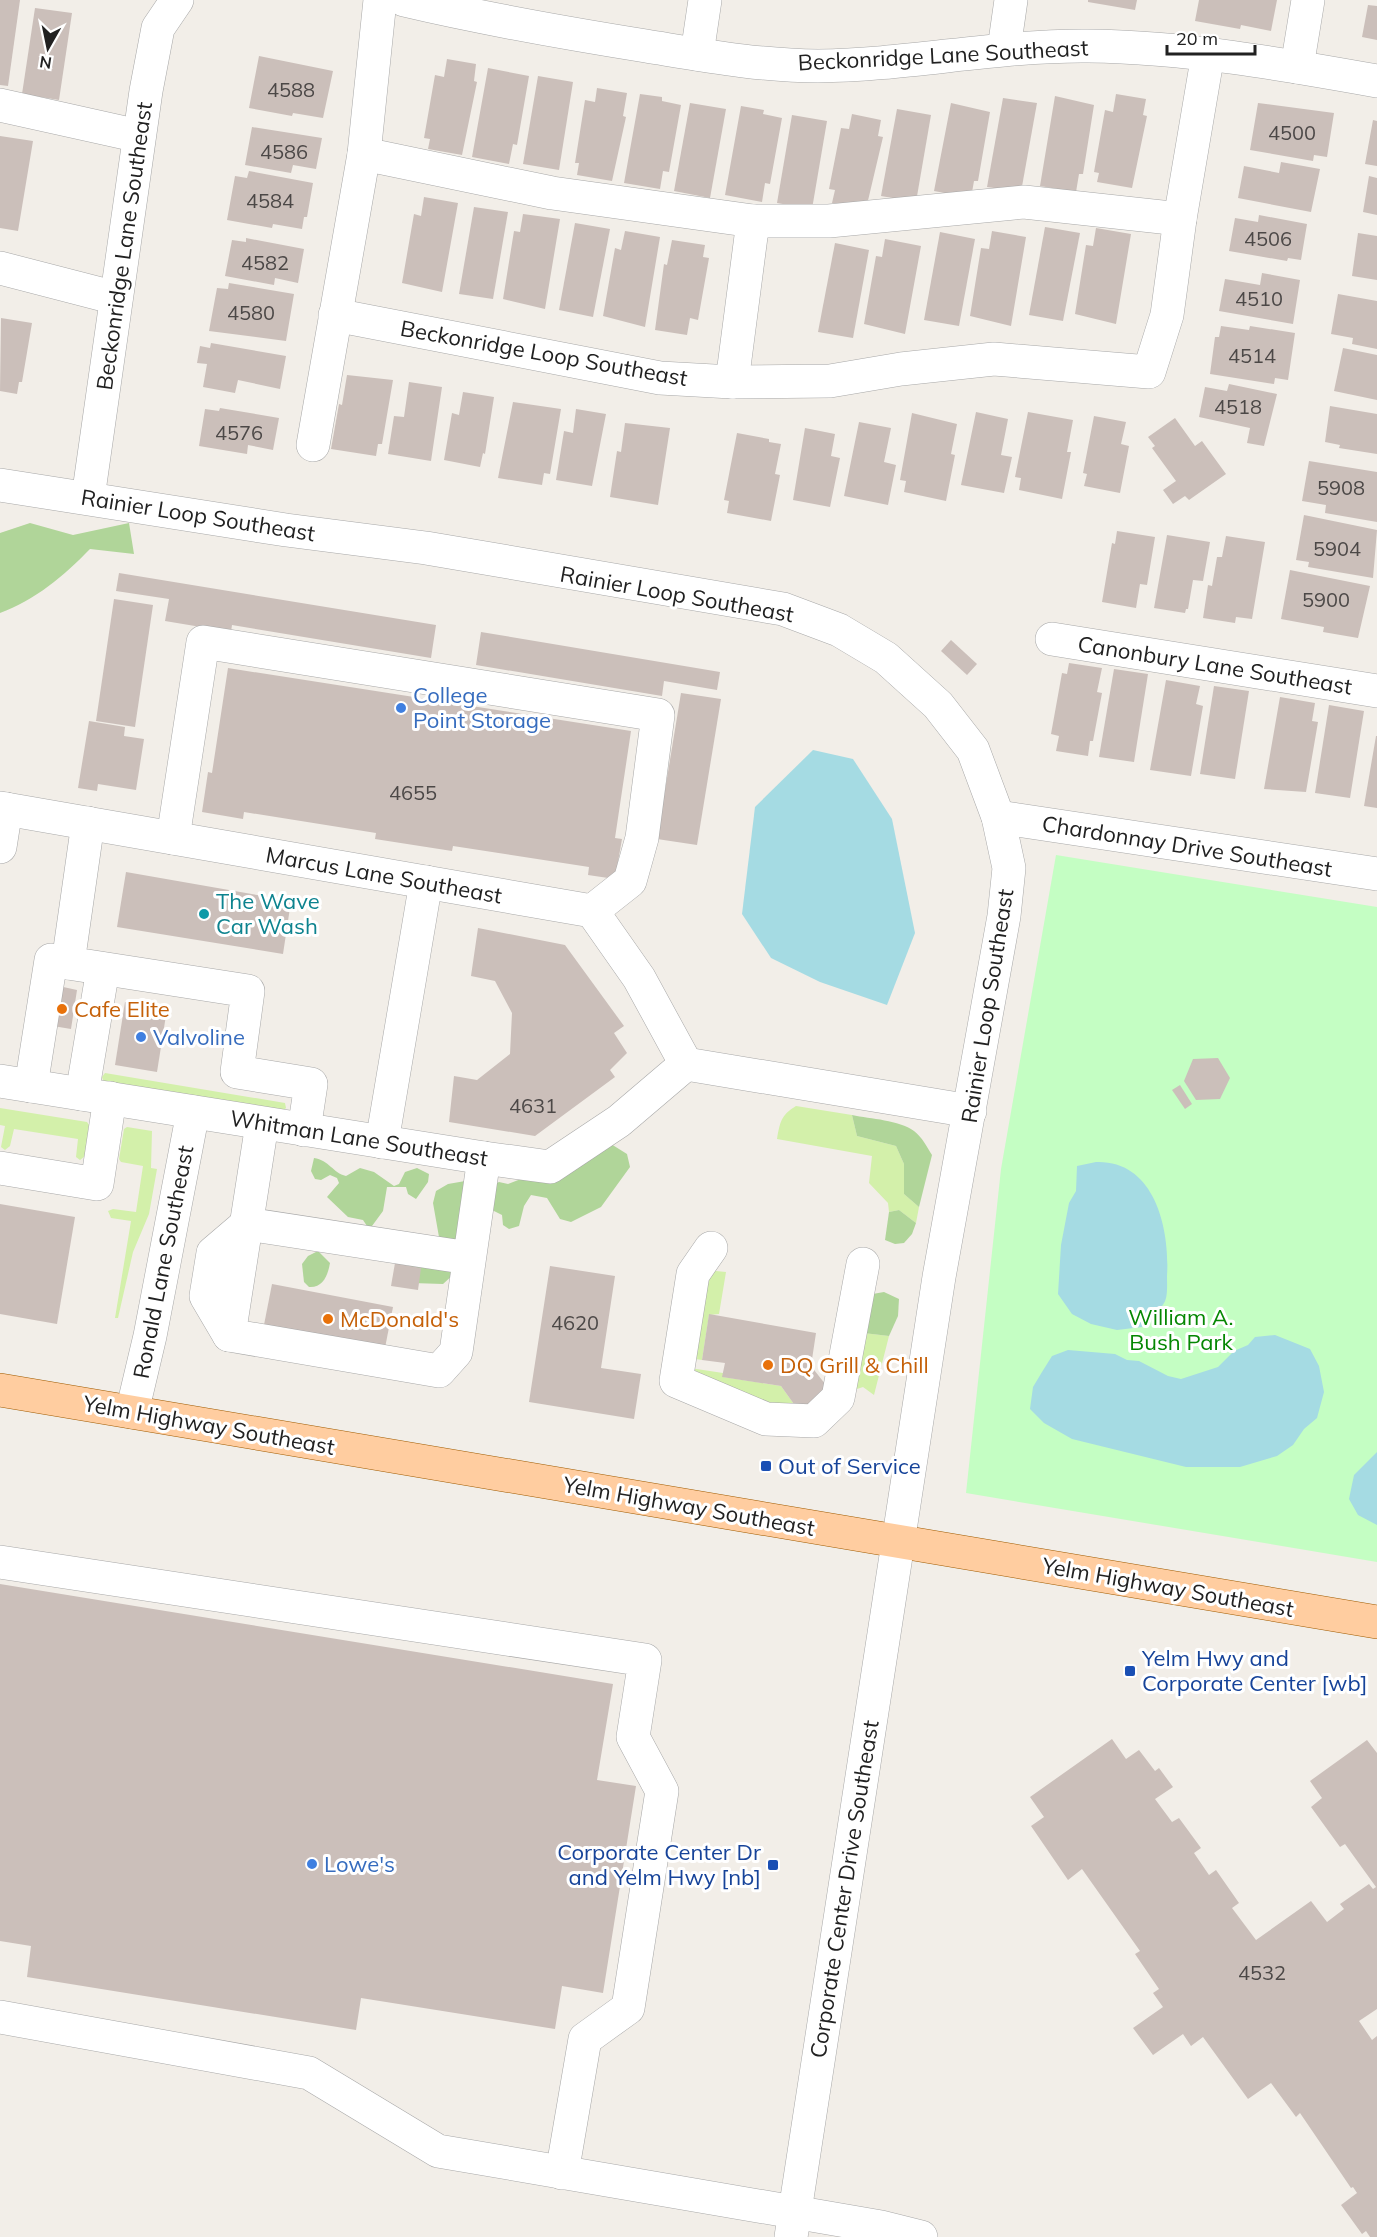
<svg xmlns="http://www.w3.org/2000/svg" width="1377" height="2237" viewBox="0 0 1377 2237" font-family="Mulish,sans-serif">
  <rect width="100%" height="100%" fill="#f2eee8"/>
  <g fill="#d3f0aa">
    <polygon points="105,1073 285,1103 286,1108 282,1112 104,1083 102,1077"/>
    <path d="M796,1106L852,1115L857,1136L896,1146L904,1164V1194L919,1207L916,1223L899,1210L889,1212L888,1203L869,1183L872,1156L777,1139C780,1122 781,1115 796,1106Z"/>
    <polygon points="0,1108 87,1122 89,1125 85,1156 80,1160 76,1157 78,1139 14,1129 10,1146 5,1150 1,1147 5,1126 0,1125"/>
    <polygon points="127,1127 152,1131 151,1168 157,1169 149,1214 133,1252 118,1318 115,1318 131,1221 111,1218 108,1211 113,1209 136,1212 143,1166 121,1162 119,1159 124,1129"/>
    <polygon points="716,1271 726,1272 719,1314 709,1315 702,1360 689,1358 708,1272"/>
    <polygon points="855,1332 889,1336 874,1395 863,1387 854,1390"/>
    <polygon points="690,1368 723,1373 723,1377 781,1386 801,1414 706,1383"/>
  </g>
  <g fill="#b0d599">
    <path d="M30,523L73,535L129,523L134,554L90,549C65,575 34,601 0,613V533Z"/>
    <path d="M852,1115C871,1119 899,1120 914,1131C922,1137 927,1147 932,1155L919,1207L904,1194V1164L896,1146L857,1136Z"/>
    <polygon points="611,1144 627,1154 630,1167 601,1207 571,1222 560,1219 547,1198 531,1195 524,1206 519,1226 509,1229 503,1225 502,1215 484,1206 454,1274 443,1284 412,1283 407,1272 410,1251 439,1237 433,1203 436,1191 448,1184 471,1180 482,1191 499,1182 508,1184"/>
    <path d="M314,1158C329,1160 333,1173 346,1176L360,1168L374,1172L394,1186L399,1184L405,1172L417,1168L429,1174L428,1182L416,1199L408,1194L406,1187H387L383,1211L372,1226H367L363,1220L348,1217L327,1197L339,1183L337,1178L330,1175L321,1180L315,1179L311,1171Z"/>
    <polygon points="899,1210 916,1223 912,1234 904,1243 895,1244 885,1240 889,1212"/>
    <path d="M318,1251L330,1263C328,1275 323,1288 309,1287L304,1282L302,1264L308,1256Z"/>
    <polygon points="884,1292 899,1299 898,1316 889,1336 855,1332 867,1295"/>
  </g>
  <polygon fill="#c4fec3" points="1056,855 1377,907 1377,1562 966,1493 1001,1169"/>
  <g fill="#a5dbe3">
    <polygon points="813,750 853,759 892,819 915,933 887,1005 820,982 771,958 742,914 755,807"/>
    <path d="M1096,1162C1155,1160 1170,1229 1167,1276C1167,1284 1168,1297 1164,1303C1159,1312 1149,1320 1142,1327L1117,1330L1091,1324L1072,1314L1058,1294L1061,1245L1069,1203L1076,1191L1077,1166Z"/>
    <polygon points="1275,1335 1310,1349 1319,1366 1324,1392 1317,1418 1304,1429 1293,1445 1277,1456 1240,1467 1186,1467 1072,1439 1044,1423 1030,1409 1033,1387 1042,1372 1052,1356 1068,1350 1115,1354 1127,1360 1139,1361 1168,1376 1181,1379 1218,1367 1234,1351 1248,1345 1255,1337"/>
    <polygon points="1377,1452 1377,1525 1358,1515 1349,1499 1354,1475"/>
  </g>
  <g fill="#cbbfba">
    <polygon points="0,0 20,0 8,86 0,85"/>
    <polygon points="1088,0 1137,0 1135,10 1088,2"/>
    <polygon points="1199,0 1277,0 1271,31 1241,25 1240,29 1195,21"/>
    <polygon points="1368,5 1377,6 1377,40 1362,37"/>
    <polygon points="35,8 72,13 59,100 22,94"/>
    <polygon points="259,56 333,71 323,118 293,113 292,116 249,108"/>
    <polygon points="447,59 476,64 474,81 477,82 462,155 428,149 430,139 424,138 435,75 444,77"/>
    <polygon points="488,68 529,76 517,145 513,144 509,164 472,157"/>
    <polygon points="538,76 573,82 559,170 523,164"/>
    <polygon points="597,88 627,93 623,116 626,117 612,181 577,175 579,163 575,163 585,100 595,102"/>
    <polygon points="640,94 662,97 662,101 681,105 669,172 663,171 660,189 624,183"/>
    <polygon points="1116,94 1146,99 1143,115 1147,116 1132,188 1097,182 1099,173 1094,172 1105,110 1113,112"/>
    <polygon points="1055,96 1094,105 1083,174 1079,174 1076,192 1040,186"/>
    <polygon points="1003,98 1037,103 1021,192 987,187"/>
    <polygon points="690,103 726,109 710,198 674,191"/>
    <polygon points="951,103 990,112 978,181 974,181 971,198 934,191"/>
    <polygon points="1258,103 1334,113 1327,157 1314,155 1313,161 1250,150"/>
    <polygon points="741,106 764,110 763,114 782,118 770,184 765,183 762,202 725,195"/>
    <polygon points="897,109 931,115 916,202 881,196"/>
    <polygon points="852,114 881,120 878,136 883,137 866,209 832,203 835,190 829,189 841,128 849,129"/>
    <polygon points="792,115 827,121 812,209 777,203"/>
    <polygon points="1373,120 1377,121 1377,166 1365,164"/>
    <polygon points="252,127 322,138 316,169 293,165 291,173 245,165"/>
    <polygon points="0,136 33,141 18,231 0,228"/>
    <polygon points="1281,162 1320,169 1311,212 1238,198 1244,166 1279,173"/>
    <polygon points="249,171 313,183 307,217 304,217 302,229 273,224 272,228 227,220 235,176 247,178"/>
    <polygon points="1369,176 1377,178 1377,215 1363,212"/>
    <polygon points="424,197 458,203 442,292 402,283 414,214 421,216"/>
    <polygon points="474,207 508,212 493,299 459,294"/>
    <polygon points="523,214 560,219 545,309 503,299 514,231 520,232"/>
    <polygon points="1259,215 1307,224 1301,260 1288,258 1287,261 1229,251 1235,218 1258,222"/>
    <polygon points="575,223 610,229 593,317 559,310"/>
    <polygon points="1045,227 1080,233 1063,321 1029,315"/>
    <polygon points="1096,228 1131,234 1116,324 1075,314 1086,245 1093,246"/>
    <polygon points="625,231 660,237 645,327 603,316 615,248 621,250"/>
    <polygon points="992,231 1026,237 1011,326 970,316 981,248 989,249"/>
    <polygon points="940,232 975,239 959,326 924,320"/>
    <polygon points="1358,233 1377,236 1377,280 1352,276"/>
    <polygon points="246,238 304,249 298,283 275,278 274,285 225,276 232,240 246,242"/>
    <polygon points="885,239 921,246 905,334 864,324 876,256 882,257"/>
    <polygon points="672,240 705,245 703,257 709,258 698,320 690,318 687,335 655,330 664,264 667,265"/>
    <polygon points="835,243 869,250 853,338 818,332"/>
    <polygon points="1262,273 1300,280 1293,324 1219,311 1225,279 1260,285"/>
    <polygon points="229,283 294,294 286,341 209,331 217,288 228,289"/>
    <polygon points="1338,294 1377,301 1377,349 1352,344 1353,338 1331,334"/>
    <polygon points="1,318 32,323 22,382 19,382 17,394 0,391"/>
    <polygon points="1221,326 1249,330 1250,326 1295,333 1288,380 1275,378 1274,384 1210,374 1215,337 1219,337"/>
    <polygon points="211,343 286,356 280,389 238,380 235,393 203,387 207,364 197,363 200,346 210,348"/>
    <polygon points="1343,348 1377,355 1377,400 1334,391"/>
    <polygon points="347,375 393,380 382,444 378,444 376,456 331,449 339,404 342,405"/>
    <polygon points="409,382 442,387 431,461 388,454 394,416 404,417"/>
    <polygon points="1229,384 1277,394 1264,446 1247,443 1250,428 1199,417 1205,387 1227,391"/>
    <polygon points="463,392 494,397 485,454 483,453 480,467 444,460 452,413 459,415"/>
    <polygon points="513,402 561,409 550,474 544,473 542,485 498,478"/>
    <polygon points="1330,406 1377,414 1377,454 1339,448 1340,445 1325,442"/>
    <polygon points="220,408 279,418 273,450 248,445 247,454 199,446 205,409 219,411"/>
    <polygon points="576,409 606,414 592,486 556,480 564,431 573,433"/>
    <polygon points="976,412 1008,419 1001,455 1012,457 1004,493 961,485"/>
    <polygon points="1028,412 1073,420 1067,452 1071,452 1062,499 1019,490 1021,478 1015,477"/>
    <polygon points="912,413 957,424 951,454 955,455 946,501 904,492 906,481 900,480"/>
    <polygon points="1094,416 1126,422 1121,444 1129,446 1120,493 1084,486 1087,474 1083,473"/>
    <polygon points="1175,418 1195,446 1202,441 1226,474 1189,500 1185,496 1173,504 1163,490 1176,481 1152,448 1155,446 1148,437"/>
    <polygon points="859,422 891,428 884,462 896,465 888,505 844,496"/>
    <polygon points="625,423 670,428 658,505 610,497 617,451 621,452"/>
    <polygon points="805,428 835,434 831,456 840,458 830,507 793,500"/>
    <polygon points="737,433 769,439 769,442 781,444 775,474 780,475 771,521 727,513 729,501 724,500"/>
    <polygon points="1309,461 1377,472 1377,522 1325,513 1326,505 1302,501"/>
    <polygon points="1304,515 1377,530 1373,578 1308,567 1309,562 1296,560"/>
    <polygon points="1117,531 1155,537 1147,585 1140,584 1136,608 1102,602 1112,543 1115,544"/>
    <polygon points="1167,535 1210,542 1203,581 1193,580 1188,609 1186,609 1185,613 1154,608"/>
    <polygon points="1226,536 1265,542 1252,619 1236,617 1235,623 1203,618 1208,585 1212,586 1217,557 1222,557"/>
    <polygon points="1290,570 1370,586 1358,638 1323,632 1324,627 1281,619"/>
    <polygon points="119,573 436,625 431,658 232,625 231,632 165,621 169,599 116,591"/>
    <polygon points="114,599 153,605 135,727 96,721"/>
    <polygon points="481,632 720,672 717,690 664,681 662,696 476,665"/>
    <polygon points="951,640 977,664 967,675 941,651"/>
    <polygon points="1069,663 1102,668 1097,692 1102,693 1093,741 1090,741 1088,756 1056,751 1059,736 1051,734 1062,673 1067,674"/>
    <polygon points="228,668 631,731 615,838 622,839 615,879 588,875 589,867 453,846 452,851 375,839 376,833 244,812 243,819 202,812 208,772 212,773"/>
    <polygon points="1114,669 1148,674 1134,762 1099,757"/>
    <polygon points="1166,680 1200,686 1196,704 1203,706 1191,776 1150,770"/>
    <polygon points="1214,686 1249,691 1235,779 1200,774"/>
    <polygon points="681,693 721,699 697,845 657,839"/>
    <polygon points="1280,697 1315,703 1312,721 1318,722 1306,792 1264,789"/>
    <polygon points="1329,705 1364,711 1350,798 1315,793"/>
    <polygon points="89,721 125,727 124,736 144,739 136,790 98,784 97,791 78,788"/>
    <polygon points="1376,736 1377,736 1377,808 1364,806"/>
    <polygon points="126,872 291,901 283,954 117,927"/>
    <polygon points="478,928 565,945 624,1026 614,1033 627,1053 610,1070 615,1077 535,1136 449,1122 454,1076 477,1080 510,1054 512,1013 495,981 471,976"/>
    <polygon points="54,985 77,990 71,1029 47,1025"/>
    <polygon points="125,1002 167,1009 157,1072 115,1065"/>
    <polygon points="1218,1058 1230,1078 1220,1099 1196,1100 1184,1081 1193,1059"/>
    <polygon points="1180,1085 1192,1104 1185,1109 1172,1090"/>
    <polygon points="0,1204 75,1217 57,1324 0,1314"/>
    <polygon points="395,1263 421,1268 418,1290 391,1286"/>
    <polygon points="550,1266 615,1276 601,1368 641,1374 634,1419 529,1402"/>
    <polygon points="272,1284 393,1307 384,1353 263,1330"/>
    <polygon points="709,1314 816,1333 811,1366 833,1394 801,1414 781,1386 722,1377 725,1363 702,1360"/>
    <polygon points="0,1584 613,1684 597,1780 636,1786 603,1993 562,1986 555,2029 361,1998 356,2030 27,1977 31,1946 0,1941"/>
    <polygon points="1112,1739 1126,1759 1139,1750 1155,1771 1159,1768 1173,1787 1155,1799 1172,1822 1179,1818 1201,1848 1194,1853 1209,1875 1216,1870 1239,1903 1232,1908 1256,1940 1311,1901 1327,1922 1344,1909 1340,1904 1369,1884 1373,1889 1376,1887 1345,1844 1340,1847 1311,1807 1322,1798 1310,1781 1367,1740 1377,1753 1377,2009 1359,2021 1372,2040 1377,2036 1377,2237 1370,2237 1366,2231 1362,2234 1341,2205 1357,2193 1353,2187 1351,2188 1300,2113 1296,2117 1271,2083 1248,2099 1203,2037 1191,2046 1183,2034 1153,2055 1133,2028 1163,2007 1153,1993 1159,1989 1135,1954 1140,1951 1082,1869 1068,1880 1031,1826 1044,1817 1030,1797"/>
  </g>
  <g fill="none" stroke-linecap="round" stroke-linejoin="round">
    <defs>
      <g id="minor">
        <path d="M404,0C484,19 565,33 646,46C702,55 761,66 818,66C908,65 998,45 1088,46C1186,47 1282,64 1377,81"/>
        <polyline points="1004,49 1011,0"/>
        <polyline points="697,54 705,0"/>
        <polyline points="1297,67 1308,0"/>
        <polyline points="0,105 139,136"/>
        <polyline points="364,154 552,193 753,221 829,221 1024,202 1180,219"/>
        <polyline points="0,268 116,298"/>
        <polyline points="335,315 660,378 732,382 830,381 901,369 994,359 1149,372 1167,315 1180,219 1208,54"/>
        <polyline points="732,382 753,221"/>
        <polyline points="313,445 364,154 380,0"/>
        <polyline points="0,485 286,530 426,548 783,609 839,630 886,658 938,705 973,750 998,817 1009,868 1004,916 939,1277 791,2237"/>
        <polyline points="88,498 146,91 158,28 177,0"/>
        <polyline points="1052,639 1377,691"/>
        <polyline points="0,808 592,911 639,978 686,1064"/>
        <polyline points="998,817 1377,874"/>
        <polyline points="88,823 68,963 248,991 237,1072 311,1084 304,1130"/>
        <polyline points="173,838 203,642 658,715 642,838 630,881 592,911"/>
        <polyline points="0,847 6,809"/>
        <polyline points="686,1064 970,1111"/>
        <polyline points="0,1081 484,1158 550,1167 619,1121 686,1064"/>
        <polyline points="31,1086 51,960 68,963"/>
        <polyline points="82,1094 103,969"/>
        <polyline points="382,1142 426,882"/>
        <polyline points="0,1168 97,1184 110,1098"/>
        <polyline points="711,1248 693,1274 676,1381 766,1419 814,1421 838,1398 863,1264"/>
        <polyline points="469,1258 247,1224 213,1253 206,1296 229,1335 439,1371 456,1352 484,1158"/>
        <polyline points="229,1335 262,1124"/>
        <polyline points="132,1412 150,1336 193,1112"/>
        <polyline points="0,1562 645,1660 633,1737 662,1791 628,2008 585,2039 562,2173"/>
        <polyline points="0,2017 309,2073 438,2151 881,2227 921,2237"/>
      </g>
      <polyline id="major" points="0,1390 1377,1622"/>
    </defs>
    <use href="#minor" stroke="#a8a8a8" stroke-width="34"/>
    <use href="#major" stroke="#9f5b00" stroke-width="34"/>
    <use href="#minor" stroke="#fff" stroke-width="33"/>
    <use href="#major" stroke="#ffcda0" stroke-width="33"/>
  </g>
  <g fill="#3f7fe0" stroke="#fff" stroke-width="2">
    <circle cx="401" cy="708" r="6"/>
    <circle cx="141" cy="1037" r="6"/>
    <circle cx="312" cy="1864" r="6"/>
  </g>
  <circle fill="#0f9aa8" stroke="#fff" stroke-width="2" cx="204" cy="914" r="6"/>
  <g fill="#e8710a" stroke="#fff" stroke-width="2">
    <circle cx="62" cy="1009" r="6"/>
    <circle cx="328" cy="1319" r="6"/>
    <circle cx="768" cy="1365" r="6"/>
  </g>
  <g fill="#1a4fb4" stroke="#fff" stroke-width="2">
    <rect x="760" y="1460" width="12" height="12" rx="3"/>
    <rect x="1124" y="1665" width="12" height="12" rx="3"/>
    <rect x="767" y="1859" width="12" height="12" rx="3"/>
  </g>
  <g text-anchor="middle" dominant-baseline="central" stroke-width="6" stroke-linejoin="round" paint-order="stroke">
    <g font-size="20" fill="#4c4847">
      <text x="291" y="89">4588</text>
      <text x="1292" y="132">4500</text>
      <text x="284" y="151">4586</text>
      <text x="270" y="200">4584</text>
      <text x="1268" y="238">4506</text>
      <text x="265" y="262">4582</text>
      <text x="1259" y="298">4510</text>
      <text x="251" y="312">4580</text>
      <text x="1252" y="355">4514</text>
      <text x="1238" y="406">4518</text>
      <text x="239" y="432">4576</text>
      <text x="1341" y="487">5908</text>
      <text x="1337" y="548">5904</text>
      <text x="1326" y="599">5900</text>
      <text x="413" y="792">4655</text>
      <text x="533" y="1105">4631</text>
      <text x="575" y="1322">4620</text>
      <text x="1262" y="1972">4532</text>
    </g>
    <g font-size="22" fill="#212121" stroke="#fff">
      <text transform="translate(943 55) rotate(-3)">Beckonridge Lane Southeast</text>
      <text transform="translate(124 246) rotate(-82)">Beckonridge Lane Southeast</text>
      <text transform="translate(544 353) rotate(10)">Beckonridge Loop Southeast</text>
      <text transform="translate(198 515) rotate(9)">Rainier Loop Southeast</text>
      <text transform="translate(677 594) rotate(10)">Rainier Loop Southeast</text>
      <text transform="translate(1215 665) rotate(9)">Canonbury Lane Southeast</text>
      <text transform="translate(1187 846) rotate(9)">Chardonnay Drive Southeast</text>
      <text transform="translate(384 875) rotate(10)">Marcus Lane Southeast</text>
      <text transform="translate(987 1006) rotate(-81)">Rainier Loop Southeast</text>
      <text transform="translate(359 1138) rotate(9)">Whitman Lane Southeast</text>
      <text transform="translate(163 1262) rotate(-79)">Ronald Lane Southeast</text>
      <text transform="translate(209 1425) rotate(10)">Yelm Highway Southeast</text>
      <text transform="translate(689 1506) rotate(10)">Yelm Highway Southeast</text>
      <text transform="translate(1168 1587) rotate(10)">Yelm Highway Southeast</text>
      <text transform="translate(844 1889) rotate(-81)">Corporate Center Drive Southeast</text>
    </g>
    <g font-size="22" fill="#366cbe" stroke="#fff" text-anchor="start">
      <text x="413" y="695">College<tspan x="413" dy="25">Point Storage</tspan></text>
      <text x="153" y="1037">Valvoline</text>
      <text x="324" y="1864">Lowe's</text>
    </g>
    <g font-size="22" fill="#0d838f" stroke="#fff" text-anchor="start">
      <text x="216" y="901">The Wave<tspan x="216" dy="25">Car Wash</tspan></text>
    </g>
    <g font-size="22" fill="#c56008" stroke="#fff" text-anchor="start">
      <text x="74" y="1009">Cafe Elite</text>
      <text x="340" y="1319">McDonald's</text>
      <text x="780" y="1365">DQ Grill &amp; Chill</text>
    </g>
    <g font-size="22" fill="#058703" stroke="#fff">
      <text x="1181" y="1317">William A.<tspan x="1181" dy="25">Bush Park</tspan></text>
    </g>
    <g font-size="22" fill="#164399" stroke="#fff" text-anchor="start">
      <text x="778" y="1466">Out of Service</text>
      <text x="1142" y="1658">Yelm Hwy and<tspan x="1142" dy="25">Corporate Center [wb]</tspan></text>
      <text x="761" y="1852" text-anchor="end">Corporate Center Dr<tspan x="761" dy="25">and Yelm Hwy [nb]</tspan></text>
    </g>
  </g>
  <g transform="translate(48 48) rotate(189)" stroke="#ffffff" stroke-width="4.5" paint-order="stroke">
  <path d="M0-4.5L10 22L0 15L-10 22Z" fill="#212121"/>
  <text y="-9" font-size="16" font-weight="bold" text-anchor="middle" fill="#212121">N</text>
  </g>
  <path d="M1167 45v9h88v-9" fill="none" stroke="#212121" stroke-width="3"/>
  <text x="1176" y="45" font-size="18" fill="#212121" stroke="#ffffff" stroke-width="4.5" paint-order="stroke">20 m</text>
</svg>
